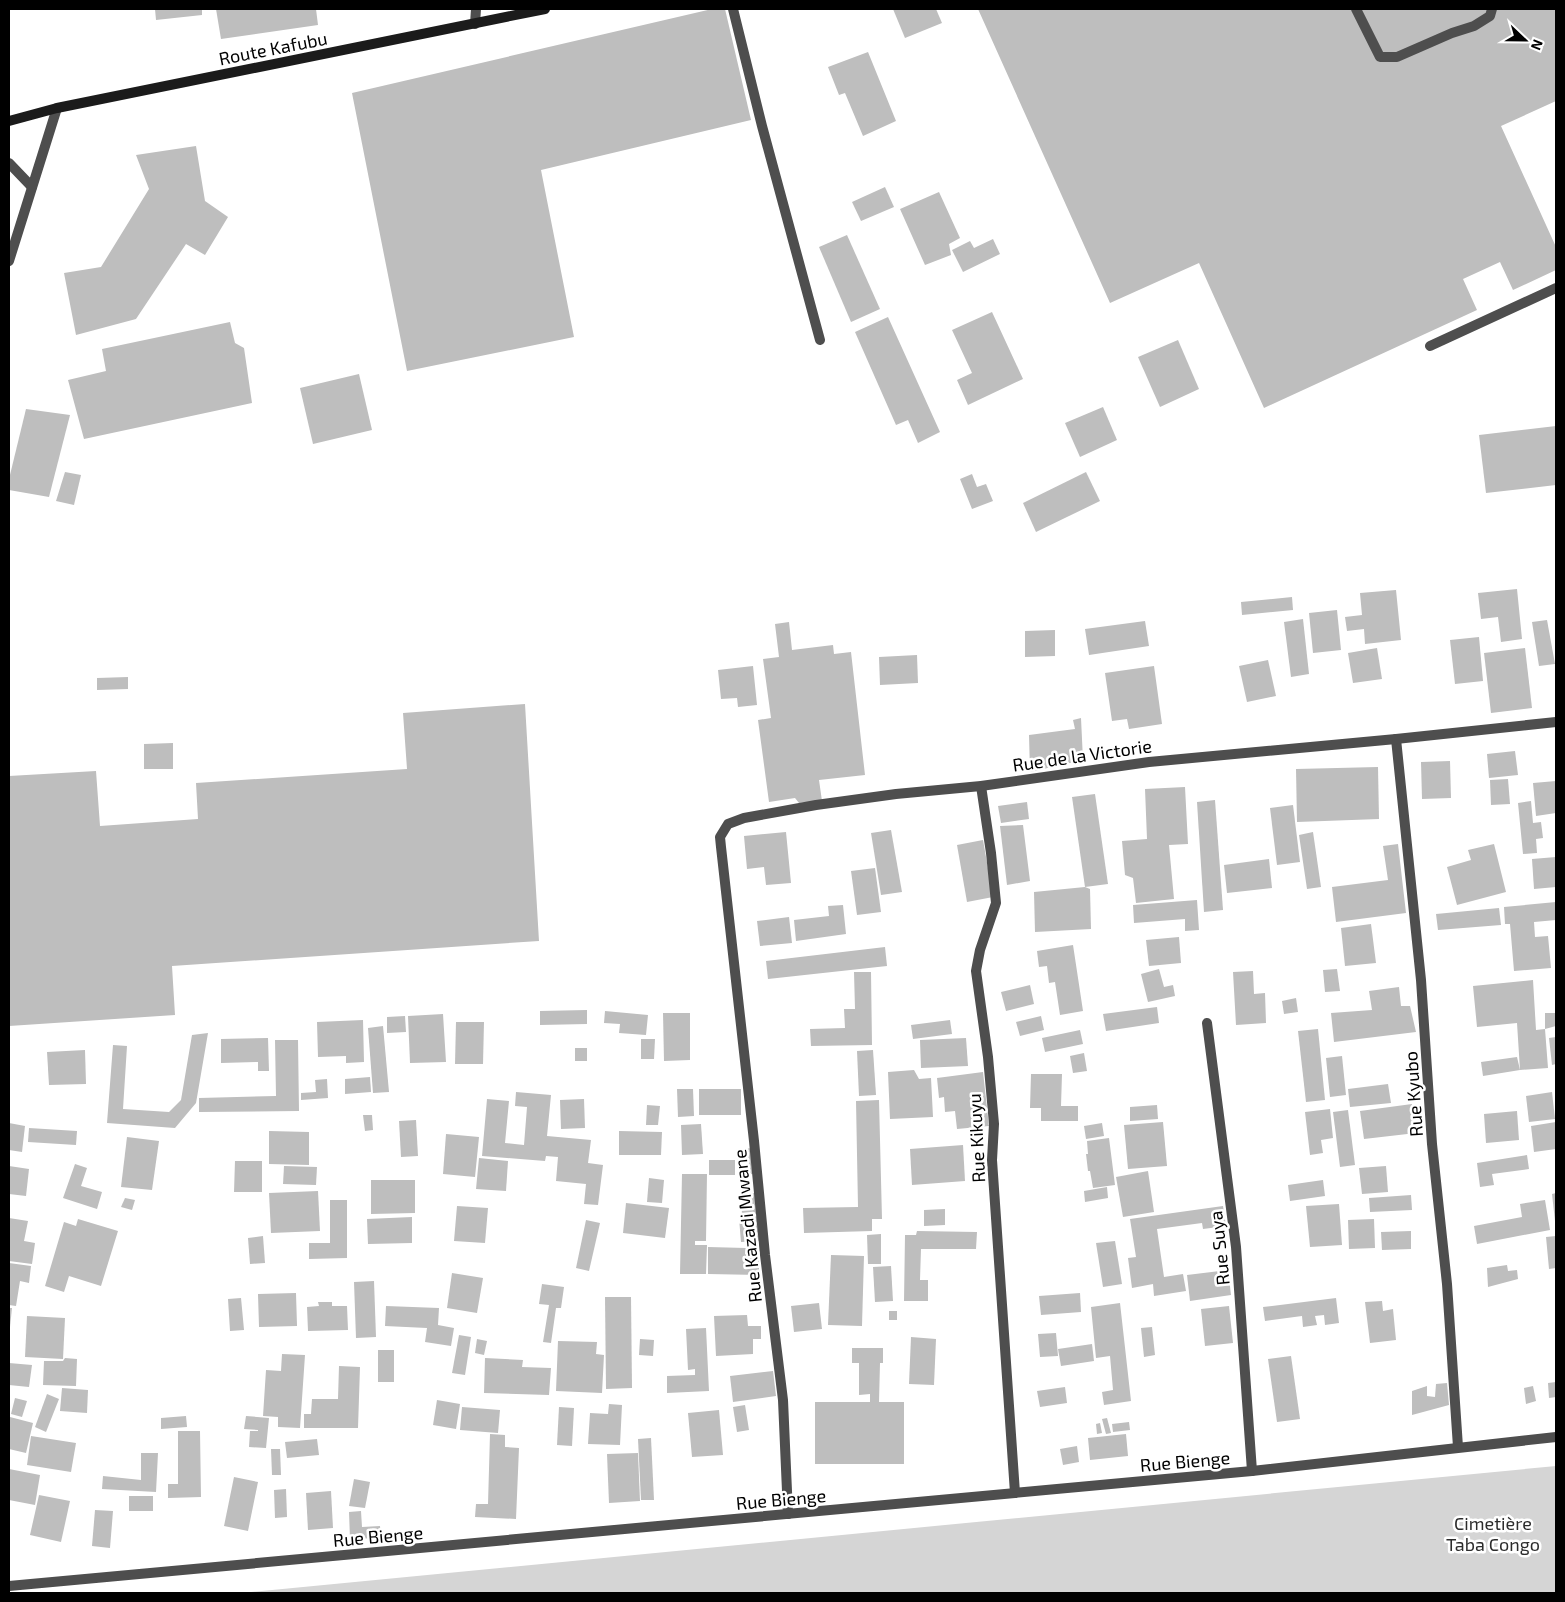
<svg xmlns="http://www.w3.org/2000/svg" width="1565" height="1602" viewBox="0 0 1565 1602" font-family="'Exo 2',sans-serif">
  <rect width="100%" height="100%" fill="#fff"/>
  <polygon fill="#d5d5d5" points="1556,1466 1556,1593 241,1593"/>
  <g fill="#bebebe">
    <polygon points="155,9 202,9 202,15 156,20"/>
    <polygon points="216,9 316,9 318,25 221,39"/>
    <polygon points="712,9 725,9 751,120 541,170 574,337 407,371 352,93"/>
    <polygon points="893,9 936,9 942,23 905,38"/>
    <polygon points="978,9 1556,9 1556,101 1501,126 1556,247 1556,270 1513,290 1500,262 1463,279 1477,310 1264,408 1199,263 1110,303"/>
    <polygon points="868,52 896,121 863,136 845,93 839,95 828,67"/>
    <polygon points="196,146 205,201 228,217 205,255 186,244 136,319 76,335 64,273 101,267 149,189 136,155"/>
    <polygon points="885,187 894,207 861,221 852,202"/>
    <polygon points="939,192 960,238 949,244 951,255 925,265 900,209"/>
    <polygon points="847,235 880,309 851,322 819,247"/>
    <polygon points="993,239 1000,254 963,272 952,250 970,241 974,248"/>
    <polygon points="992,312 1023,379 968,405 957,380 972,373 952,330"/>
    <polygon points="888,317 940,432 918,443 908,420 896,425 855,332"/>
    <polygon points="230,322 235,343 244,348 252,403 84,439 68,380 106,371 102,349"/>
    <polygon points="1178,340 1199,389 1160,407 1138,357"/>
    <polygon points="359,374 372,430 313,444 300,388"/>
    <polygon points="1103,407 1117,440 1080,457 1065,423"/>
    <polygon points="26,409 70,415 49,497 9,490 9,479"/>
    <polygon points="1556,426 1556,485 1486,493 1479,435"/>
    <polygon points="65,472 81,475 74,505 56,501"/>
    <polygon points="1086,472 1100,501 1036,532 1023,503"/>
    <polygon points="972,474 977,487 986,484 993,501 972,509 960,479"/>
    <polygon points="1517,589 1522,639 1501,642 1498,617 1481,619 1478,593"/>
    <polygon points="1396,590 1401,640 1365,644 1364,629 1347,631 1345,617 1362,615 1360,593"/>
    <polygon points="1292,597 1293,610 1242,615 1241,602"/>
    <polygon points="1337,610 1341,650 1313,653 1309,613"/>
    <polygon points="1303,619 1309,674 1291,677 1284,622"/>
    <polygon points="1547,620 1555,664 1539,666 1532,622"/>
    <polygon points="1145,621 1149,646 1089,655 1085,629"/>
    <polygon points="789,622 792,650 833,645 834,654 851,652 865,775 819,780 822,801 799,803 795,798 769,802 758,720 771,718 763,659 779,657 775,624"/>
    <polygon points="1055,630 1055,656 1025,657 1025,631"/>
    <polygon points="1479,637 1483,681 1455,684 1450,640"/>
    <polygon points="1377,648 1382,679 1353,683 1348,653"/>
    <polygon points="1525,648 1532,708 1491,713 1484,653"/>
    <polygon points="917,655 918,683 880,685 879,657"/>
    <polygon points="1268,660 1276,696 1247,702 1239,666"/>
    <polygon points="753,666 757,705 738,707 737,698 721,699 718,670"/>
    <polygon points="1154,666 1162,724 1129,729 1127,719 1112,721 1105,673"/>
    <polygon points="128,677 128,689 97,690 97,678"/>
    <polygon points="525,704 539,941 172,966 175,1015 9,1026 9,776 96,771 100,826 198,819 196,783 407,769 403,713"/>
    <polygon points="1081,718 1083,760 1030,772 1029,735 1075,729 1073,720"/>
    <polygon points="173,743 173,769 144,769 144,744"/>
    <polygon points="1515,751 1518,775 1489,778 1487,754"/>
    <polygon points="1450,761 1451,798 1422,799 1421,762"/>
    <polygon points="1378,767 1379,819 1297,822 1296,769"/>
    <polygon points="1508,779 1510,804 1491,805 1490,780"/>
    <polygon points="1556,781 1556,813 1536,816 1533,783"/>
    <polygon points="1185,787 1188,844 1169,845 1174,899 1136,903 1133,878 1125,875 1122,841 1147,839 1145,789"/>
    <polygon points="1095,794 1108,884 1085,887 1072,797"/>
    <polygon points="1215,800 1223,910 1204,912 1197,802"/>
    <polygon points="1531,801 1533,823 1541,822 1543,838 1536,839 1537,853 1523,854 1518,803"/>
    <polygon points="1027,802 1029,819 1001,823 998,806"/>
    <polygon points="1293,805 1300,862 1277,865 1270,808"/>
    <polygon points="1023,825 1030,881 1007,885 1000,826"/>
    <polygon points="891,830 902,892 881,895 871,833"/>
    <polygon points="786,832 791,883 766,885 764,867 747,869 744,836"/>
    <polygon points="1313,832 1321,887 1307,889 1299,835"/>
    <polygon points="983,840 993,897 967,902 957,845"/>
    <polygon points="1398,844 1406,913 1336,922 1332,887 1388,880 1383,846"/>
    <polygon points="1494,844 1506,892 1457,905 1447,867 1471,860 1468,850"/>
    <polygon points="1556,857 1556,887 1534,889 1532,859"/>
    <polygon points="1269,859 1272,888 1227,893 1224,865"/>
    <polygon points="875,868 881,912 857,915 851,871"/>
    <polygon points="1085,887 1090,889 1091,929 1035,932 1034,892"/>
    <polygon points="1197,900 1199,930 1185,931 1185,919 1134,923 1133,905"/>
    <polygon points="1556,902 1556,920 1534,922 1535,937 1548,936 1551,968 1514,971 1510,924 1505,924 1504,907"/>
    <polygon points="843,905 846,934 796,941 794,920 829,916 828,906"/>
    <polygon points="1499,908 1501,925 1438,930 1436,914"/>
    <polygon points="789,917 792,943 760,946 757,921"/>
    <polygon points="1371,924 1376,963 1345,966 1341,928"/>
    <polygon points="1179,937 1181,963 1149,966 1146,940"/>
    <polygon points="1073,945 1083,1011 1060,1015 1055,982 1049,983 1047,966 1039,967 1037,951"/>
    <polygon points="885,947 887,966 768,979 766,961"/>
    <polygon points="1159,969 1164,987 1173,985 1175,996 1148,1002 1141,974"/>
    <polygon points="1337,969 1340,991 1325,992 1323,970"/>
    <polygon points="1253,971 1254,994 1265,993 1266,1023 1236,1025 1233,972"/>
    <polygon points="854,972 871,972 872,1045 811,1046 810,1029 845,1028 844,1009 855,1009"/>
    <polygon points="1533,980 1536,1030 1545,1029 1548,1068 1520,1070 1517,1023 1477,1027 1473,986"/>
    <polygon points="1030,985 1034,1004 1006,1011 1001,992"/>
    <polygon points="1399,987 1401,1006 1410,1006 1416,1032 1334,1042 1331,1013 1372,1010 1369,991"/>
    <polygon points="1296,998 1298,1012 1284,1014 1282,1001"/>
    <polygon points="1157,1007 1159,1023 1106,1031 1103,1014"/>
    <polygon points="587,1010 587,1024 540,1025 540,1011"/>
    <polygon points="605,1011 648,1015 646,1035 619,1033 620,1024 604,1023"/>
    <polygon points="663,1013 690,1013 690,1060 664,1061"/>
    <polygon points="1545,1013 1556,1013 1556,1026 1545,1029"/>
    <polygon points="443,1014 446,1062 410,1063 408,1016"/>
    <polygon points="405,1016 406,1032 387,1033 387,1017"/>
    <polygon points="1041,1016 1044,1030 1020,1036 1016,1022"/>
    <polygon points="363,1020 364,1062 346,1063 346,1056 318,1057 317,1022"/>
    <polygon points="950,1020 952,1034 913,1039 911,1025"/>
    <polygon points="456,1022 484,1022 483,1064 455,1064"/>
    <polygon points="383,1026 389,1092 373,1093 368,1028"/>
    <polygon points="1318,1029 1325,1100 1306,1102 1298,1031"/>
    <polygon points="1080,1030 1083,1044 1045,1052 1042,1038"/>
    <polygon points="208,1033 196,1103 175,1128 107,1123 113,1045 127,1046 123,1109 169,1112 181,1100 192,1035"/>
    <polygon points="1556,1037 1556,1064 1552,1065 1549,1038"/>
    <polygon points="268,1038 269,1071 258,1071 258,1062 221,1063 221,1039"/>
    <polygon points="966,1038 968,1066 921,1068 920,1040"/>
    <polygon points="641,1039 655,1039 654,1059 641,1059"/>
    <polygon points="275,1040 298,1040 299,1111 199,1112 199,1098 276,1096"/>
    <rect x="575" y="1048" width="12" height="13"/>
    <polygon points="85,1050 86,1084 49,1085 47,1052"/>
    <polygon points="873,1050 876,1095 859,1096 857,1051"/>
    <polygon points="1084,1053 1087,1071 1073,1073 1070,1056"/>
    <polygon points="1342,1056 1346,1095 1330,1097 1326,1058"/>
    <polygon points="1517,1057 1520,1070 1483,1076 1481,1062"/>
    <polygon points="914,1070 919,1079 931,1078 933,1117 890,1119 888,1072"/>
    <polygon points="983,1072 989,1126 957,1129 955,1111 945,1112 944,1097 939,1098 937,1078"/>
    <polygon points="1031,1074 1062,1074 1061,1106 1078,1106 1078,1121 1041,1121 1041,1108 1030,1108"/>
    <polygon points="370,1077 371,1092 345,1094 345,1079"/>
    <polygon points="327,1079 328,1098 301,1100 301,1093 316,1092 315,1080"/>
    <polygon points="1388,1084 1391,1103 1350,1107 1348,1089"/>
    <polygon points="677,1089 693,1089 694,1116 678,1117"/>
    <rect x="699" y="1089" width="42" height="26"/>
    <polygon points="516,1092 551,1095 547,1136 591,1140 588,1163 603,1165 598,1205 584,1204 586,1184 556,1181 558,1157 546,1156 545,1161 482,1156 487,1099 509,1101 505,1143 524,1145 527,1107 515,1106"/>
    <polygon points="1552,1092 1555,1119 1529,1122 1526,1096"/>
    <polygon points="584,1099 585,1128 561,1129 560,1100"/>
    <polygon points="879,1100 882,1219 872,1219 872,1231 804,1233 803,1208 858,1207 856,1101"/>
    <polygon points="1412,1104 1416,1133 1364,1139 1360,1111"/>
    <polygon points="647,1105 660,1106 658,1125 646,1125"/>
    <polygon points="1157,1105 1158,1119 1130,1121 1130,1107"/>
    <polygon points="1330,1109 1333,1138 1321,1140 1323,1153 1310,1155 1305,1112"/>
    <polygon points="1348,1110 1355,1165 1340,1167 1333,1112"/>
    <polygon points="1517,1111 1519,1140 1486,1143 1484,1114"/>
    <polygon points="363,1115 372,1115 373,1130 365,1131"/>
    <polygon points="416,1120 418,1156 401,1157 399,1121"/>
    <polygon points="1163,1122 1167,1166 1128,1169 1124,1125"/>
    <polygon points="1556,1122 1556,1149 1534,1152 1531,1126"/>
    <polygon points="9,1123 25,1126 22,1152 9,1150"/>
    <polygon points="1102,1123 1104,1136 1086,1139 1084,1126"/>
    <polygon points="701,1124 703,1154 682,1155 681,1125"/>
    <polygon points="29,1128 77,1131 76,1145 28,1142"/>
    <polygon points="269,1131 309,1132 309,1165 269,1164"/>
    <polygon points="619,1131 662,1132 661,1155 619,1155"/>
    <polygon points="446,1134 479,1137 475,1177 443,1174"/>
    <polygon points="127,1137 159,1141 152,1190 121,1187"/>
    <polygon points="1109,1138 1115,1185 1093,1188 1090,1171 1088,1171 1086,1154 1088,1154 1087,1141"/>
    <polygon points="963,1145 965,1181 912,1185 910,1149"/>
    <polygon points="752,1148 754,1174 739,1175 736,1150"/>
    <polygon points="1527,1155 1529,1169 1492,1174 1494,1185 1480,1187 1477,1163"/>
    <polygon points="479,1158 508,1161 506,1191 476,1189"/>
    <rect x="709" y="1160" width="26" height="15"/>
    <polygon points="235,1161 262,1161 262,1192 234,1192"/>
    <polygon points="75,1164 87,1168 81,1186 102,1192 97,1209 63,1198"/>
    <polygon points="9,1166 29,1169 26,1196 9,1194"/>
    <polygon points="284,1166 317,1167 316,1185 283,1184"/>
    <polygon points="1386,1166 1388,1192 1362,1194 1359,1168"/>
    <polygon points="1148,1171 1154,1212 1123,1217 1116,1177"/>
    <polygon points="682,1174 707,1174 706,1241 695,1241 695,1245 707,1245 706,1274 680,1274"/>
    <polygon points="649,1178 664,1180 662,1203 647,1202"/>
    <polygon points="371,1180 415,1180 415,1213 371,1214"/>
    <polygon points="1323,1180 1325,1196 1290,1201 1288,1185"/>
    <polygon points="1107,1187 1108,1198 1085,1202 1084,1191"/>
    <polygon points="318,1191 320,1231 271,1233 269,1193"/>
    <polygon points="757,1193 758,1214 742,1215 741,1194"/>
    <polygon points="1556,1193 1556,1221 1555,1221 1552,1194"/>
    <polygon points="1411,1195 1412,1210 1370,1212 1369,1198"/>
    <polygon points="125,1198 135,1200 132,1210 121,1207"/>
    <polygon points="330,1200 347,1200 347,1258 309,1259 309,1243 330,1243"/>
    <polygon points="1545,1200 1550,1230 1477,1244 1474,1226 1522,1217 1520,1204"/>
    <polygon points="626,1203 669,1208 665,1238 623,1233"/>
    <polygon points="1339,1204 1342,1245 1310,1247 1306,1206"/>
    <polygon points="457,1206 488,1208 485,1243 454,1241"/>
    <polygon points="1223,1206 1226,1226 1203,1229 1202,1223 1157,1229 1164,1277 1183,1274 1186,1291 1154,1296 1153,1284 1132,1288 1128,1258 1136,1257 1130,1219"/>
    <polygon points="945,1209 945,1225 924,1226 924,1210"/>
    <polygon points="759,1216 761,1241 741,1242 739,1218"/>
    <polygon points="412,1217 412,1243 368,1244 367,1219"/>
    <polygon points="9,1218 28,1221 24,1241 35,1243 32,1264 9,1261"/>
    <polygon points="78,1219 118,1231 101,1286 69,1276 64,1292 45,1286 64,1222 76,1226"/>
    <polygon points="1374,1219 1375,1248 1349,1249 1348,1220"/>
    <polygon points="586,1220 600,1223 589,1271 576,1268"/>
    <polygon points="917,1231 977,1232 976,1249 921,1249 920,1280 928,1280 928,1301 904,1301 905,1235 916,1235"/>
    <polygon points="1411,1231 1411,1249 1382,1250 1381,1232"/>
    <polygon points="881,1234 881,1264 868,1264 867,1235"/>
    <polygon points="263,1236 265,1263 250,1264 248,1238"/>
    <polygon points="1556,1236 1556,1268 1549,1269 1546,1237"/>
    <polygon points="1115,1241 1122,1284 1103,1287 1096,1243"/>
    <polygon points="708,1247 746,1248 745,1254 759,1254 759,1275 708,1274"/>
    <polygon points="831,1255 864,1256 862,1326 828,1325"/>
    <polygon points="9,1263 31,1266 29,1283 20,1281 16,1306 9,1305"/>
    <polygon points="1507,1265 1508,1271 1517,1270 1518,1279 1488,1287 1487,1268"/>
    <polygon points="891,1266 893,1301 875,1302 873,1267"/>
    <polygon points="1228,1270 1231,1295 1190,1301 1187,1275"/>
    <polygon points="452,1273 483,1278 477,1313 447,1308"/>
    <polygon points="374,1281 376,1337 356,1338 354,1282"/>
    <polygon points="542,1284 564,1287 561,1308 556,1308 551,1343 543,1342 549,1305 539,1304"/>
    <polygon points="296,1293 297,1326 259,1327 258,1294"/>
    <polygon points="1080,1293 1081,1312 1041,1315 1039,1296"/>
    <polygon points="605,1297 631,1297 632,1388 606,1389"/>
    <polygon points="241,1298 244,1330 230,1331 228,1299"/>
    <polygon points="1336,1298 1339,1323 1325,1325 1324,1315 1315,1316 1317,1325 1303,1327 1302,1316 1265,1321 1263,1307"/>
    <polygon points="1382,1301 1383,1311 1393,1309 1396,1340 1370,1343 1365,1302"/>
    <polygon points="318,1302 332,1302 332,1306 347,1306 348,1330 308,1331 307,1307 319,1306"/>
    <polygon points="819,1303 822,1329 794,1332 791,1306"/>
    <polygon points="1120,1303 1131,1401 1104,1405 1102,1392 1113,1390 1110,1356 1096,1358 1091,1307"/>
    <polygon points="386,1306 439,1308 438,1325 454,1328 451,1346 425,1342 427,1328 385,1326"/>
    <polygon points="1229,1306 1233,1343 1205,1346 1201,1309"/>
    <polygon points="9,1308 12,1308 10,1327 9,1327"/>
    <rect x="889" y="1311" width="8" height="9"/>
    <polygon points="747,1315 748,1326 761,1326 761,1339 753,1339 753,1354 716,1356 714,1316"/>
    <polygon points="27,1316 65,1318 63,1359 25,1357"/>
    <polygon points="1152,1327 1155,1355 1144,1357 1141,1328"/>
    <polygon points="706,1328 709,1391 667,1393 667,1376 695,1375 695,1369 688,1370 686,1329"/>
    <polygon points="1056,1333 1058,1356 1040,1357 1038,1334"/>
    <polygon points="459,1335 471,1337 465,1375 452,1373"/>
    <polygon points="911,1337 936,1339 934,1385 909,1384"/>
    <polygon points="477,1339 487,1341 484,1355 475,1353"/>
    <polygon points="640,1339 654,1340 653,1356 639,1355"/>
    <polygon points="558,1341 597,1342 596,1354 604,1355 602,1393 556,1391"/>
    <polygon points="1092,1344 1094,1361 1061,1366 1058,1349"/>
    <polygon points="852,1348 883,1348 883,1363 880,1363 879,1402 904,1402 904,1464 815,1464 815,1402 870,1402 870,1394 859,1395 859,1363 852,1363"/>
    <rect x="378" y="1350" width="16" height="32"/>
    <polygon points="282,1354 305,1355 300,1428 278,1427 278,1417 263,1416 266,1370 281,1371"/>
    <polygon points="1291,1356 1300,1419 1277,1422 1268,1359"/>
    <polygon points="65,1358 77,1359 76,1386 43,1385 44,1361 63,1361"/>
    <polygon points="485,1358 523,1360 522,1367 551,1368 549,1395 484,1393"/>
    <polygon points="9,1363 32,1365 29,1387 9,1385"/>
    <polygon points="339,1366 360,1367 358,1428 304,1428 304,1414 311,1414 312,1399 338,1399"/>
    <polygon points="773,1371 776,1396 733,1402 730,1376"/>
    <polygon points="1556,1382 1556,1397 1549,1398 1548,1383"/>
    <polygon points="1447,1383 1449,1405 1412,1415 1412,1391 1427,1386 1427,1396 1435,1397 1436,1384"/>
    <polygon points="1533,1386 1536,1401 1526,1404 1524,1388"/>
    <polygon points="1065,1387 1067,1403 1040,1407 1037,1391"/>
    <polygon points="62,1388 88,1390 87,1413 60,1411"/>
    <polygon points="47,1394 59,1399 46,1432 35,1427"/>
    <polygon points="15,1398 27,1401 22,1417 11,1414"/>
    <polygon points="437,1400 460,1404 456,1429 433,1425"/>
    <polygon points="609,1404 622,1405 620,1445 588,1444 590,1413 608,1414"/>
    <polygon points="745,1405 749,1430 737,1432 733,1407"/>
    <polygon points="462,1407 500,1410 498,1433 460,1430"/>
    <polygon points="559,1407 574,1408 572,1446 557,1445"/>
    <polygon points="719,1410 723,1455 692,1457 688,1413"/>
    <polygon points="186,1416 187,1427 161,1429 161,1418"/>
    <polygon points="246,1416 269,1418 266,1448 249,1447 250,1431 258,1431 258,1430 244,1429"/>
    <polygon points="10,1417 33,1423 26,1453 9,1449 9,1424"/>
    <polygon points="1107,1418 1111,1433 1106,1434 1102,1419"/>
    <polygon points="1129,1422 1130,1430 1113,1432 1112,1424"/>
    <polygon points="1100,1423 1102,1433 1097,1434 1096,1424"/>
    <polygon points="178,1431 200,1431 201,1497 168,1498 168,1484 178,1484"/>
    <polygon points="490,1434 505,1435 505,1447 519,1448 516,1519 475,1517 476,1504 488,1504"/>
    <polygon points="1126,1434 1128,1456 1090,1460 1088,1438"/>
    <polygon points="31,1436 76,1443 71,1472 27,1465"/>
    <polygon points="651,1438 654,1500 641,1500 638,1439"/>
    <polygon points="317,1439 319,1455 287,1458 285,1442"/>
    <polygon points="1077,1446 1079,1462 1063,1465 1060,1449"/>
    <polygon points="271,1449 280,1449 281,1475 272,1475"/>
    <polygon points="141,1453 158,1453 156,1492 102,1489 103,1476 141,1480"/>
    <polygon points="638,1453 640,1501 609,1503 607,1454"/>
    <polygon points="9,1469 40,1475 35,1505 9,1500"/>
    <polygon points="234,1477 258,1482 248,1531 224,1526"/>
    <polygon points="354,1479 370,1482 365,1508 349,1506"/>
    <polygon points="286,1489 287,1517 275,1518 274,1490"/>
    <polygon points="331,1491 333,1528 308,1530 306,1493"/>
    <polygon points="39,1495 70,1501 61,1542 30,1535"/>
    <rect x="129" y="1496" width="24" height="15"/>
    <polygon points="95,1510 113,1511 110,1548 92,1546"/>
    <polygon points="361,1511 362,1527 380,1526 381,1538 350,1539 349,1512"/>
  </g>
  <g fill="none" stroke-linecap="round" stroke-linejoin="round">
    <g stroke="#4e4e4e" stroke-width="10">
      <polyline points="733,9 762,126 820,340"/>
      <polyline points="1356,9 1380,57 1397,57 1452,33 1474,26 1490,16 1492,9"/>
      <polyline points="1430,346 1556,288"/>
    </g>
    <g stroke="#4e4e4e" stroke-width="10">
      <polyline points="475,24 476,9"/>
      <polyline points="9,163 32,187"/>
      <polyline points="9,261 57,108"/>
      <polyline points="1396,739 1421,980 1432,1144 1447,1284 1458,1447"/>
      <polyline points="981,786 991,853 996,903 980,950 976,971 988,1057 994,1124 992,1160 1015,1493"/>
      <polyline points="1207,1023 1236,1247 1252,1471"/>
      <polyline points="788,1514 783,1400 765,1255 754,1141 721,847 720,837 728,824 744,818 816,805 896,794 981,786 1149,762 1396,739 1556,722"/>
      <polyline points="9,1586 1252,1471 1556,1437"/>
    </g>
    <polyline stroke="#1b1b1b" stroke-width="10" points="9,121 57,108 545,9"/>
  </g>
  <g text-anchor="middle" dominant-baseline="central" stroke-width="5" stroke-linejoin="round" paint-order="stroke">
    <g font-size="18" fill="#000" stroke="#fff">
      <text transform="translate(273 48) rotate(-11)">Route Kafubu</text>
      <text transform="translate(1082 755) rotate(-8)">Rue de la Victorie</text>
      <text transform="translate(1413 1094) rotate(-94)">Rue Kyubo</text>
      <text transform="translate(976 1138) rotate(-93)">Rue Kikuyu</text>
      <text transform="translate(747 1226) rotate(-96)">Rue Kazadi Mwane</text>
      <text transform="translate(1219 1248) rotate(-96)">Rue Suya</text>
      <text transform="translate(1185 1461) rotate(-5)">Rue Bienge</text>
      <text transform="translate(781 1499) rotate(-5)">Rue Bienge</text>
      <text transform="translate(378 1536) rotate(-5)">Rue Bienge</text>
    </g>
    <g font-size="18" fill="#2c2c2c" stroke="#fff">
      <text x="1493" y="1523">Cimetière<tspan x="1493" dy="21">Taba Congo</tspan></text>
    </g>
  </g>
  <rect width="1565" height="1602" fill="none" stroke="#000000" stroke-width="20"/>
  <g transform="translate(1525 40) rotate(112)" stroke="#ffffff" stroke-width="4" paint-order="stroke">
  <path d="M0-4L9 19L0 12L-9 19Z" fill="#000000"/>
  <text y="-8" font-size="14" font-weight="bold" text-anchor="middle" fill="#000000">N</text>
  </g>
</svg>
